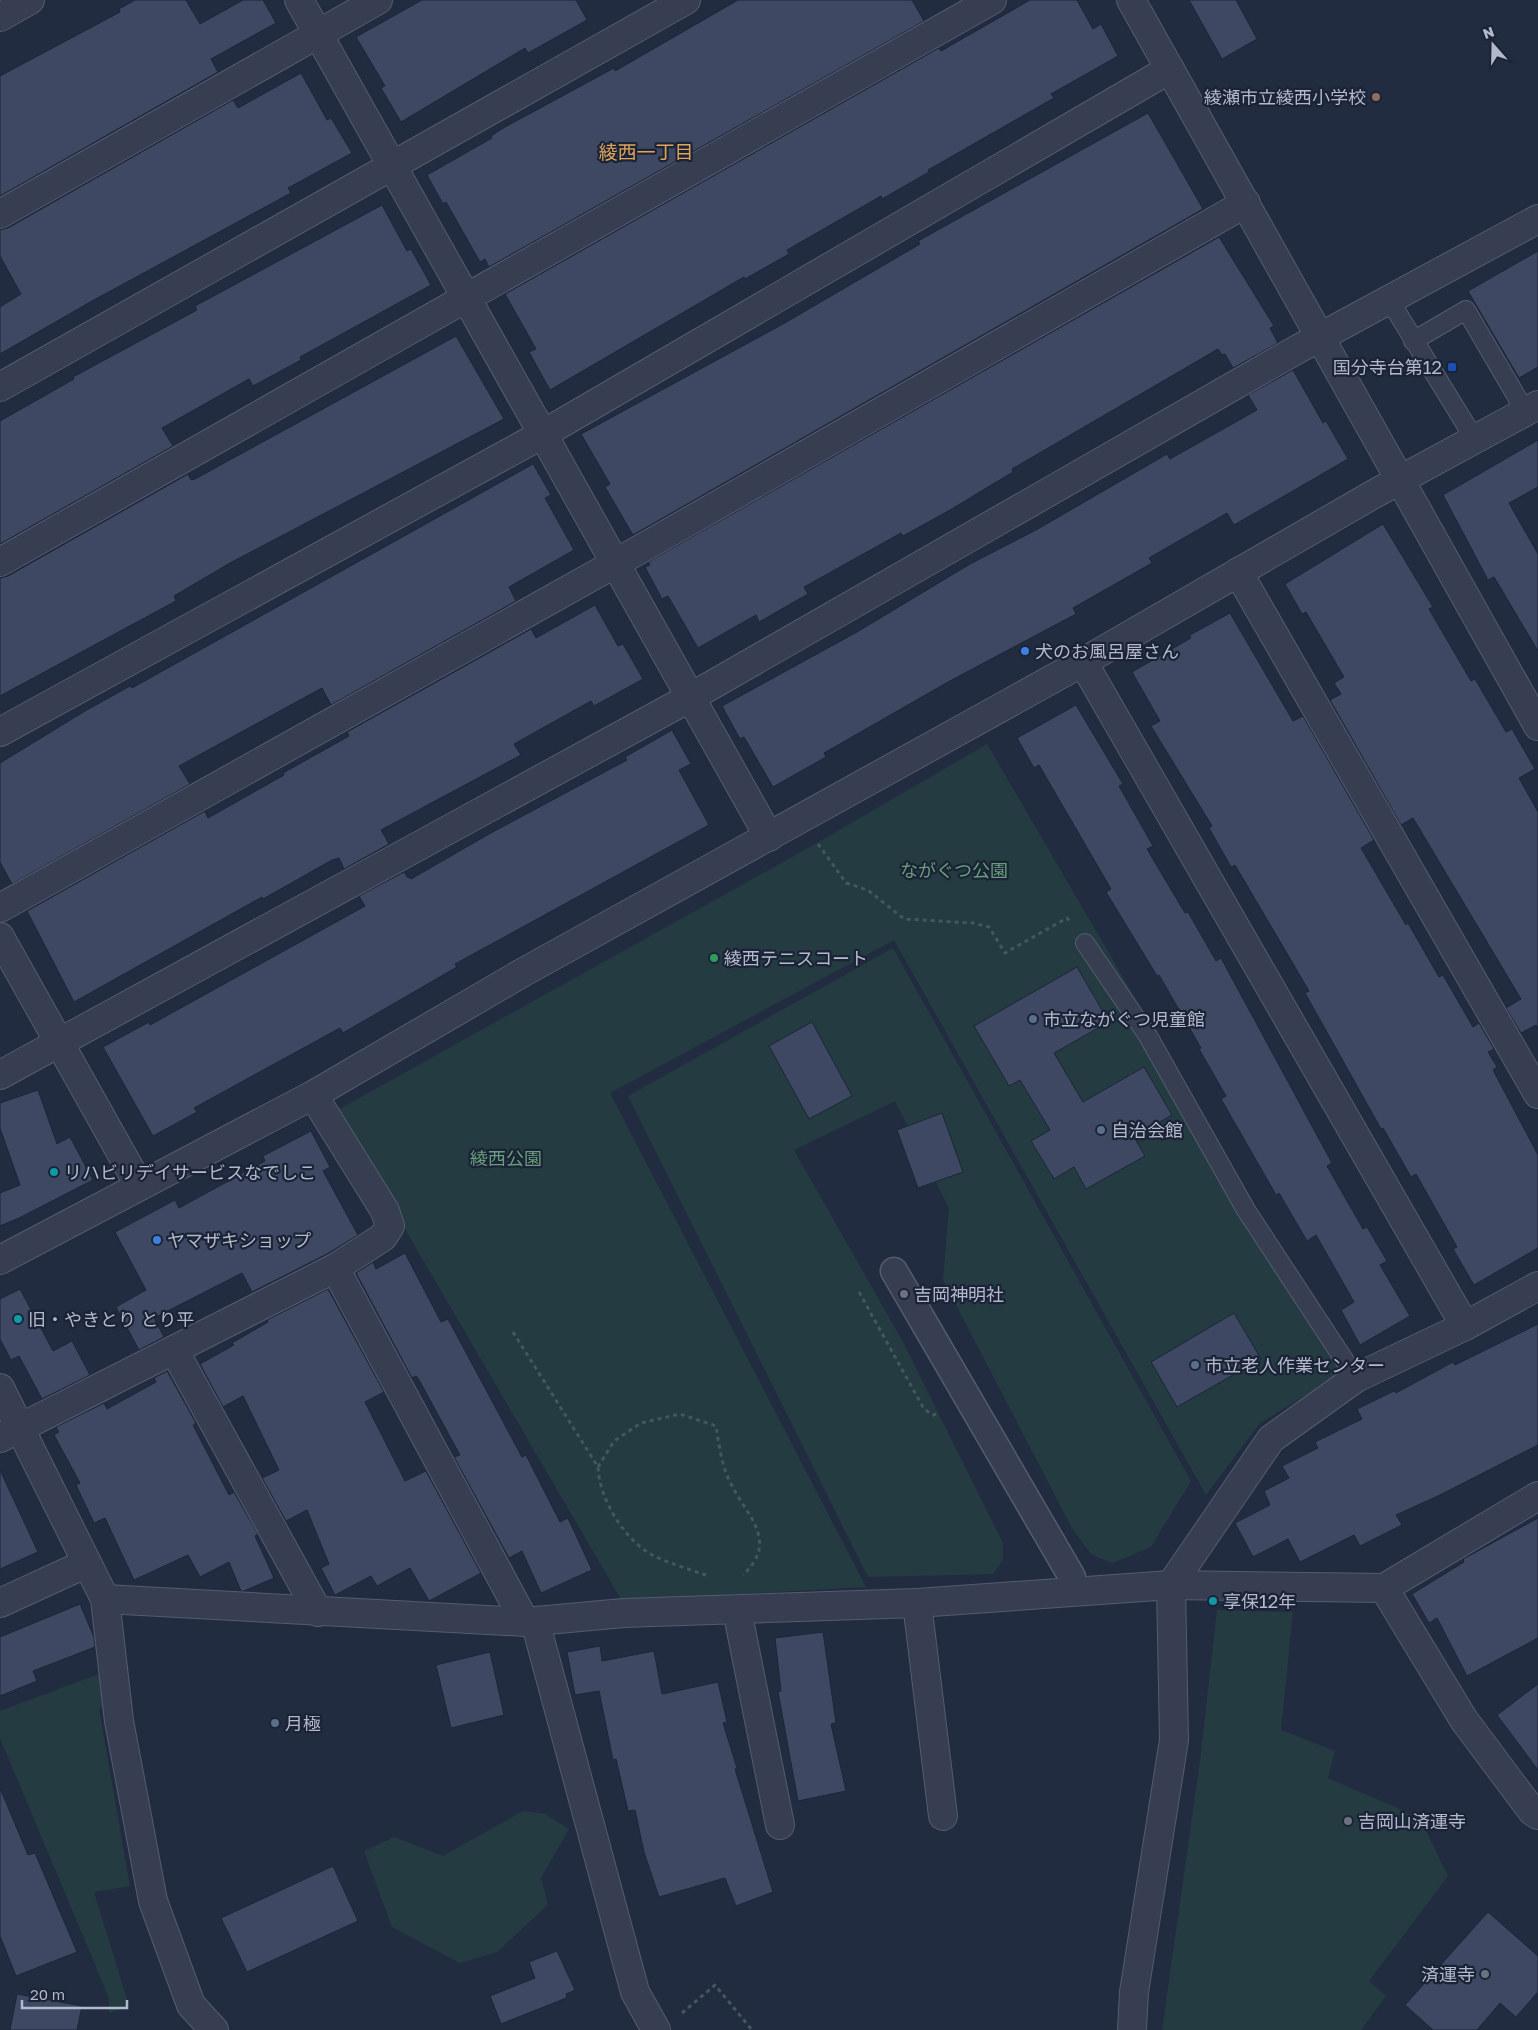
<svg xmlns="http://www.w3.org/2000/svg" width="1538" height="2030" viewBox="0 0 1538 2030" font-family="'Golos Text','Noto Sans JP',sans-serif">
  <rect width="100%" height="100%" fill="#222c41"/>
  <g fill="#243b42">
    <polygon points="987,744 1155,1032 1141,1041 1239,1216 1342,1373 1260,1423 1206,1495 894,940 610,1093 866,1587 622,1601 336,1111 817,843"/>
    <polygon points="893,948 1191,1481 1151,1547 1113,1563 1092,1555 1073,1530 943,1280 949,1208 895,1101 794,1150 903,1342 1003,1543 1003,1560 993,1574 868,1577 628,1096"/>
    <polygon points="1217,1610 1293,1612 1281,1730 1335,1751 1328,1778 1420,1818 1448,1876 1369,1981 1386,1996 1361,2030 1162,2030 1200,1761"/>
    <polygon points="99,1674 107,1704 99,1709 130,1886 94,1892 129,2006 109,2013 109,1998 0,1738 0,1711"/>
    <polygon points="523,1811 545,1814 569,1829 541,1878 548,1905 497,1952 460,1963 392,1927 364,1851 394,1837 443,1856"/>
  </g>
  <g fill="#3e4862" stroke="#1d2538">
    <polygon points="135,0 186,0 200,24 243,0 263,0 276,23 211,59 218,72 0,196 0,76 120,12 119,9"/>
    <polygon points="422,0 576,0 587,20 528,53 525,48 401,122 381,88 385,86 356,37"/>
    <polygon points="738,0 912,0 924,21 489,267 485,259 480,262 446,202 443,204 427,175 492,138 491,136 505,127 614,68 615,71"/>
    <polygon points="1030,0 1077,0 1093,29 1101,24 1118,56 1051,94 1054,98 928,170 929,172 882,199 881,196 787,250 789,254 745,279 744,277 550,390 529,352 536,349 505,294 939,48 941,51"/>
    <polygon points="1189,0 1236,0 1257,39 1222,59"/>
    <polygon points="301,73 327,120 331,118 352,153 288,188 291,193 92,301 0,354 0,307 21,294 0,256 0,230 8,228 233,100 238,108"/>
    <polygon points="1148,113 1203,209 633,535 605,487 610,484 581,434 783,324 920,244 918,241"/>
    <polygon points="382,205 407,251 411,249 431,285 300,357 301,360 253,386 249,379 162,428 173,446 0,544 0,421 74,379 73,377 197,310 195,306"/>
    <polygon points="1219,237 1274,326 1270,328 1278,343 1233,368 1225,354 1222,355 1218,349 1012,469 1013,472 950,510 903,536 901,533 804,587 808,594 759,622 756,615 698,648 668,596 662,599 645,567 650,565 648,562"/>
    <polygon points="1538,251 1538,367 1519,378 1468,291"/>
    <polygon points="456,336 504,419 230,563 174,596 176,601 0,696 0,578 8,576 188,474 191,480 195,479"/>
    <polygon points="1293,370 1323,423 1326,421 1348,459 1234,525 1227,513 1149,558 1152,563 1073,608 1076,614 948,682 824,753 826,757 773,787 744,737 740,739 722,706 857,632 970,564 1036,530 1167,454 1170,459 1257,410 1248,395"/>
    <polygon points="1538,440 1538,487 1509,503 1538,554 1538,651 1494,577 1488,580 1443,495"/>
    <polygon points="533,464 551,495 545,498 574,550 509,587 516,601 331,705 322,688 179,766 190,784 12,884 0,862 0,763 85,711 130,686 132,688"/>
    <polygon points="1383,524 1433,607 1429,609 1471,681 1475,679 1506,732 1512,729 1535,769 1519,778 1538,812 1538,1029 1536,1025 1521,1033 1506,1008 1521,999 1413,818 1401,825 1330,700 1341,694 1334,683 1344,677 1306,612 1302,614 1285,584"/>
    <polygon points="595,605 618,646 623,644 643,679 594,706 591,701 514,744 521,755 381,830 389,844 344,869 339,858 332,860 263,899 262,897 74,1002 27,911 205,811 208,818 284,775 283,773 349,736 347,732 531,629 536,638"/>
    <polygon points="1230,613 1293,721 1303,716 1374,840 1361,848 1406,925 1408,923 1439,977 1443,975 1473,1027 1479,1023 1494,1049 1488,1052 1497,1067 1493,1070 1538,1155 1538,1248 1474,1285 1453,1249 1457,1247 1416,1174 1411,1177 1383,1128 1381,1129 1305,993 1309,991 1235,865 1231,867 1209,828 1212,826 1151,726 1160,721 1132,672 1191,638 1190,635"/>
    <polygon points="1076,705 1123,784 1119,786 1153,846 1147,849 1185,913 1188,912 1216,961 1221,958 1332,1163 1327,1166 1363,1229 1367,1227 1387,1261 1380,1265 1410,1316 1360,1345 1341,1310 1354,1302 1316,1235 1307,1241 1279,1193 1276,1195 1221,1099 1226,1096 1199,1049 1201,1048 1159,975 1157,976 1106,892 1111,889 1039,765 1034,768 1017,738"/>
    <polygon points="672,730 691,764 679,770 709,825 455,964 457,967 343,1033 340,1028 194,1108 197,1112 153,1136 103,1047 149,1022 150,1025 365,906 359,896 404,872 408,878 410,877 411,879 489,834 627,760 625,757"/>
    <polygon points="1077,967 1109,1022 1054,1053 1083,1102 1144,1067 1172,1115 1134,1137 1145,1156 1086,1189 1074,1167 1054,1179 1031,1141 1050,1130 1020,1080 1009,1086 974,1026"/>
    <polygon points="812,1022 852,1096 809,1119 769,1046"/>
    <polygon points="38,1090 57,1144 70,1137 93,1180 19,1218 0,1226 0,1193 20,1185 0,1128 0,1103"/>
    <polygon points="942,1113 963,1172 918,1188 897,1130"/>
    <polygon points="311,1131 330,1167 323,1171 358,1235 327,1254 252,1292 242,1273 154,1318 164,1337 139,1350 116,1307 146,1290 115,1232 175,1200 179,1208 265,1161 263,1156"/>
    <polygon points="405,1253 441,1322 448,1319 522,1457 526,1455 560,1522 568,1518 592,1570 541,1593 522,1551 509,1558 454,1457 460,1455 418,1378 416,1376 412,1378 356,1273 373,1262 376,1269"/>
    <polygon points="20,1289 53,1351 72,1341 90,1375 42,1399 19,1356 11,1360 0,1339 0,1299"/>
    <polygon points="328,1289 384,1392 365,1402 405,1481 426,1471 481,1573 429,1601 410,1568 377,1586 371,1576 335,1595 321,1568 329,1564 307,1510 286,1521 262,1478 279,1470 243,1396 223,1407 200,1364 234,1345 232,1343 268,1322 267,1320"/>
    <polygon points="1234,1313 1261,1359 1177,1407 1151,1362"/>
    <polygon points="1538,1324 1538,1445 1440,1495 1396,1515 1402,1525 1360,1546 1354,1535 1300,1562 1288,1539 1253,1557 1235,1523 1270,1505 1264,1491 1289,1478 1282,1466 1318,1448 1315,1442 1362,1419 1357,1409 1394,1391 1396,1393 1453,1362 1455,1365"/>
    <polygon points="167,1371 196,1423 193,1425 229,1495 234,1492 258,1534 255,1536 274,1578 244,1591 241,1591 229,1562 200,1577 188,1555 134,1580 105,1518 94,1523 76,1485 80,1483 54,1435 59,1432 56,1427 104,1403 107,1409 156,1382 154,1378"/>
    <polygon points="0,1470 38,1552 0,1569"/>
    <polygon points="1538,1518 1538,1638 1467,1676 1437,1618 1429,1623 1412,1594 1464,1562 1463,1559"/>
    <polygon points="80,1604 94,1637 95,1647 33,1671 37,1681 0,1696 0,1637"/>
    <polygon points="823,1632 836,1723 831,1724 846,1791 798,1801 778,1692 781,1691 775,1638"/>
    <polygon points="600,1646 602,1661 654,1651 662,1694 718,1682 727,1722 723,1723 737,1768 735,1769 773,1892 736,1906 725,1878 659,1897 644,1852 635,1810 628,1811 616,1759 613,1760 599,1691 575,1695 567,1652"/>
    <polygon points="490,1652 504,1715 451,1728 436,1665"/>
    <polygon points="1538,1684 1538,1770 1497,1715"/>
    <polygon points="0,1788 28,1855 35,1853 77,1952 16,1976 0,1936"/>
    <polygon points="333,1866 358,1921 247,1972 221,1918"/>
    <polygon points="1488,1912 1538,1956 1538,1992 1516,2017 1500,2003 1477,2030 1433,2030 1405,2005"/>
    <polygon points="557,1951 575,1990 566,1994 567,1997 564,1999 501,2024 490,1996 535,1978 529,1962"/>
    <polygon points="17,1994 82,2006 77,2030 10,2030"/>
  </g>
  <g fill="none" stroke-linecap="round" stroke-linejoin="round">
    <defs>
      <g id="service">
        <polyline points="1390,301 1475,440"/>
        <polyline points="1413,341 1466,310 1525,411"/>
        <polyline points="1085,943 1148,1036 1246,1210 1356,1378"/>
      </g>
      <polyline id="pedestrian" points="894,1271 1072,1577"/>
      <g id="minor">
        <polyline points="299,0 769,837"/>
        <polyline points="1131,0 1538,726"/>
        <polyline points="0,214 378,0"/>
        <polyline points="0,387 686,0"/>
        <polyline points="0,562 992,0"/>
        <polyline points="1238,572 1538,1094"/>
        <polyline points="1083,662 1465,1326"/>
        <polyline points="0,732 543,434 1170,69"/>
        <polyline points="0,908 616,563 1246,203"/>
        <polyline points="0,937 139,1185"/>
        <polyline points="0,1075 691,697 1298,349 1538,219"/>
        <polyline points="313,1095 385,1211 390,1226 383,1237 335,1268"/>
        <polyline points="174,1350 318,1612"/>
        <polyline points="0,1388 105,1599 119,1721 153,1901 191,2005 214,2030"/>
        <polyline points="0,1438 335,1268 525,1622"/>
        <polyline points="1384,1588 1464,1720 1532,1811 1538,1815"/>
        <polyline points="105,1599 525,1622 624,1613 917,1603 1171,1585 1384,1588 1538,1496"/>
        <polyline points="0,1603 87,1563"/>
        <polyline points="917,1603 943,1816"/>
        <polyline points="737,1610 780,1825"/>
        <polyline points="535,1621 635,1992 656,2030"/>
        <polyline points="1132,2030 1134,1992 1174,1740 1171,1585 1271,1439 1356,1378 1465,1326 1538,1286"/>
      </g>
      <g id="tertiary">
        <polyline points="0,17 30,0"/>
        <polyline points="0,1260 313,1095 522,973 1083,662 1374,494 1538,405"/>
      </g>
    </defs>
    <use href="#service" stroke="#545c6f" stroke-width="20"/>
    <use href="#pedestrian" stroke="#545c6f" stroke-width="29"/>
    <use href="#minor" stroke="#545c6f" stroke-width="30"/>
    <use href="#tertiary" stroke="#545c6f" stroke-width="30"/>
    <g stroke="#42585f" stroke-width="3" stroke-dasharray="4 4" stroke-linecap="butt">
      <polyline points="818,844 846,883 868,890 904,919 973,923 989,927 1005,953 1067,918 1070,922"/>
      <polyline points="859,1292 924,1409 933,1415 940,1413"/>
      <path d="M513,1332L598,1467C599,1499 625,1541 654,1556C671,1564 691,1570 709,1576"/>
      <path d="M598,1467L614,1441L641,1423L680,1414L716,1426C719,1444 721,1464 730,1482C746,1516 780,1540 743,1575"/>
      <polyline points="682,2013 715,1985 752,2030"/>
    </g>
    <use href="#service" stroke="#373e51" stroke-width="18"/>
    <use href="#pedestrian" stroke="#373e51" stroke-width="26"/>
    <use href="#minor" stroke="#373e51" stroke-width="28"/>
    <use href="#tertiary" stroke="#373e51" stroke-width="28"/>
  </g>
  <circle fill="#8d6e63" stroke="#1b2336" stroke-width="2" cx="1376" cy="97" r="5"/>
  <rect fill="#1a4fb4" stroke="#1b2336" stroke-width="2" x="1447" y="362" width="10" height="10" rx="2.5"/>
  <g fill="#3f7fe0" stroke="#1b2336" stroke-width="2">
    <circle cx="1025" cy="651" r="5"/>
    <circle cx="157" cy="1240" r="5"/>
  </g>
  <circle fill="#2e9e5b" stroke="#1b2336" stroke-width="2" cx="714" cy="958" r="5"/>
  <g fill="#5c6f8a" stroke="#1b2336" stroke-width="2">
    <circle cx="1033" cy="1019" r="5"/>
    <circle cx="1101" cy="1130" r="5"/>
    <circle cx="1195" cy="1365" r="5"/>
    <circle cx="275" cy="1723" r="5"/>
  </g>
  <g fill="#0f9aa8" stroke="#1b2336" stroke-width="2">
    <circle cx="54" cy="1172" r="5"/>
    <circle cx="18" cy="1319" r="5"/>
    <circle cx="1213" cy="1601" r="5"/>
  </g>
  <g fill="#6b7280" stroke="#1b2336" stroke-width="2">
    <circle cx="904" cy="1294" r="5"/>
    <circle cx="1348" cy="1821" r="5"/>
    <circle cx="1485" cy="1974" r="5"/>
  </g>
  <g text-anchor="middle" dominant-baseline="central" stroke-width="4.5" stroke-linejoin="round" paint-order="stroke">
    <g font-size="18" fill="#b3b9cc" stroke="#1b2336" text-anchor="start">
      <text x="1366" y="97" text-anchor="end">綾瀬市立綾西小学校</text>
      <text x="1442" y="367" text-anchor="end">国分寺台第12</text>
      <text x="1035" y="651">犬のお風呂屋さん</text>
      <text x="724" y="958">綾西テニスコート</text>
      <text x="1043" y="1019">市立ながぐつ児童館</text>
      <text x="1111" y="1130">自治会館</text>
      <text x="64" y="1172">リハビリデイサービスなでしこ</text>
      <text x="167" y="1240">ヤマザキショップ</text>
      <text x="914" y="1294">吉岡神明社</text>
      <text x="28" y="1319">旧・やきとり とり平</text>
      <text x="1205" y="1365">市立老人作業センター</text>
      <text x="1223" y="1601">享保12年</text>
      <text x="285" y="1723">月極</text>
      <text x="1358" y="1821">吉岡山済運寺</text>
      <text x="1475" y="1974" text-anchor="end">済運寺</text>
    </g>
    <g font-size="18" fill="#689f7b" stroke="#1b2336">
      <text x="954" y="870">ながぐつ公園</text>
      <text x="506" y="1158">綾西公園</text>
    </g>
    <g font-size="19" fill="#e0a45a" stroke="#1b2336">
      <text x="646" y="151">綾西一丁目</text>
    </g>
  </g>
  <g transform="translate(1493 45) rotate(340)" stroke="#1b2336" stroke-width="4" paint-order="stroke">
  <path d="M0-4L9 19L0 12L-9 19Z" fill="#b3b9cc"/>
  <text y="-8" font-size="14" font-weight="bold" text-anchor="middle" fill="#b3b9cc">N</text>
  </g>
  <path d="M22 2000v8h105v-8" fill="none" stroke="#b3b9cc" stroke-width="2.5"/>
  <text x="30" y="2000" font-size="15" fill="#b3b9cc" stroke="#1b2336" stroke-width="4" paint-order="stroke">20 m</text>
</svg>
